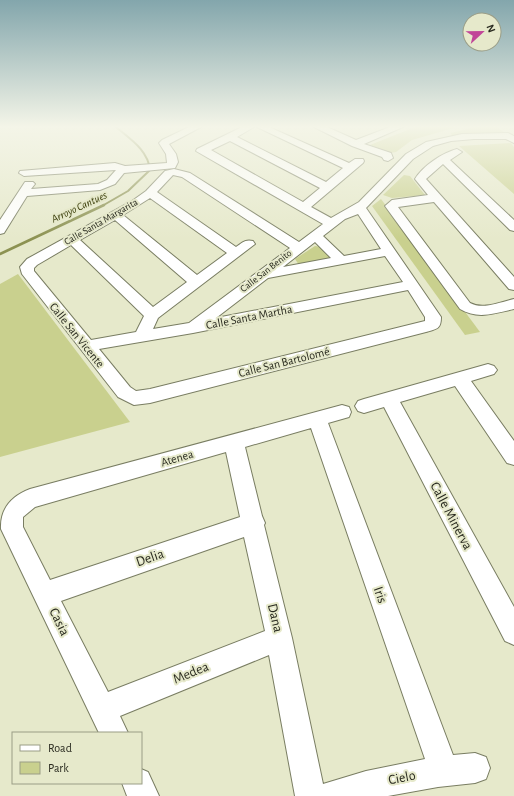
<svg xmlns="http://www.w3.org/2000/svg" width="514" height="796" viewBox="0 0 514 796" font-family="'Alegreya Sans',sans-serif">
  <rect width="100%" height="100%" fill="#e6e9cb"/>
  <g fill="#c9d08e">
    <polygon points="415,127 457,127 412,140 396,152 390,153 370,145"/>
    <polygon points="475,127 497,127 505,133 452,136 451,133"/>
    <polygon points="511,143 514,147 514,194 459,146"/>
    <polygon points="404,175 410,176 425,195 392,198 383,195"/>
    <polygon points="381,199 480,332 465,335 372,206"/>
    <polygon points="315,246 322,247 329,256 329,258 299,265 295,259"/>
    <polygon points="18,274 130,422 0,457 0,284"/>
  </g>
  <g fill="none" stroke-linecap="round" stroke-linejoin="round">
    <path stroke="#8c9252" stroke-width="2" d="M102,206L128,191L150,170C148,150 130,139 116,127"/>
    <polyline stroke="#8c9252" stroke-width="2.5" points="0,254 104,205"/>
    <defs>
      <g id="minor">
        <polygon points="189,127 201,127 169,144 176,154 178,162 175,168 124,173 115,184 100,190 27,196 4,233 0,234 0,220 25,182 33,182 35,184 31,189 98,184 107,180 116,170 24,176 19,173 20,171 115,163 125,166 167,163 166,154 159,143 162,140"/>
        <path d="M242,127H254L237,137L326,182L343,168L257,127H269L349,163L355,159H363L364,161L363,163L311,207L331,218L359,202L406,154L426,142L462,134L508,133L514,136V143L506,139H474L451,141L433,146L413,159L366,208L441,317C441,329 437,329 426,332L150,403L134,405L118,397L22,274L20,267L27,259L132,201L146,191L165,171L174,169L190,173L299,242L323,224L196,151L197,149ZM230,141L320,188L303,202L211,150ZM173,175L182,177L290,248L189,323L153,329L158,318L255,244L253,241C245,239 242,243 236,247L157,192ZM150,198L227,253L197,275L123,215ZM358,214L381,249L344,256L323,236L345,219ZM115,220L187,282L153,307L80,240ZM315,242L331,258L283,267ZM71,245L144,316L136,332L91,340L34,271V268L37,265ZM385,256L403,282L216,318L268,278ZM408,290L425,317V321L150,389L136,391L130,387L99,349L193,333Z"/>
        <polygon points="314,127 327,127 356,140 390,127 403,127 364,144 391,153 393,158 388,161 384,160 382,157 352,146"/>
        <path d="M457,149L462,152L450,160L514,220V231L510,230L443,164L426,179L514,277V290L509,289L434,202L398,207L470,303C483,310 500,302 514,299V309C495,313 478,320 460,309L385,206L392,200L428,195L415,179C423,166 442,153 457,149Z"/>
        <polygon points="488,364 494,366 497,370 494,374 471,381 514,441 514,465 507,463 455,386 400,402 514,607 514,645 505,641 384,407 364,413 358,411 355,406 358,401 364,399"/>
        <path d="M342,405L349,407L351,412L349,417L328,423L453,755L475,753L486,757L490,768L486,779L475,783L438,787L388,796H295L269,655L120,716L128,733H99L1,529C0,508 12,496 30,489ZM311,428L425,759L366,771L323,784L292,638L264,525L265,523L262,516L245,447ZM226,452L240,517L50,580L23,527V517L35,507ZM244,537L265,631L108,692L61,601Z"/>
        <polygon points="141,769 148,772 159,796 127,796 122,783 141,783"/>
      </g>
    </defs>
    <use href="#minor" stroke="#797d62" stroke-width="2"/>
    <use href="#minor" fill="#fff" fill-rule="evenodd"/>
  </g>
  <linearGradient id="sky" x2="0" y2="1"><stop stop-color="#83a6ac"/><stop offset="0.53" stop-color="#f4f5e8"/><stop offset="1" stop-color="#f4f5e8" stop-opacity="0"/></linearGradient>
  <rect width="514" height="239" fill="url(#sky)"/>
  <g text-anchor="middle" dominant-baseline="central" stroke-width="4" stroke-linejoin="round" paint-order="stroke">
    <g font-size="10" fill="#292a1f" stroke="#e6e9cb">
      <text transform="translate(101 222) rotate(-30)">Calle Santa Margarita</text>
      <text transform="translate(266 271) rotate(-38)">Calle San Benito</text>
    </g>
    <g font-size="11" font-style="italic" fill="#393c08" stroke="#e6e9cb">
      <text transform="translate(79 207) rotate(-25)">Arroyo Cantues</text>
    </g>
    <g font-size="12" fill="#292a1f" stroke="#e6e9cb">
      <text transform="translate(249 317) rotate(-11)">Calle Santa Martha</text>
      <text transform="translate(77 335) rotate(51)">Calle San Vicente</text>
      <text transform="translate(284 362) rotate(-14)">Calle San Bartolomé</text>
      <text transform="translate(177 458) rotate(-16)">Atenea</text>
    </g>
    <g font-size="14" fill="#292a1f" stroke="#e6e9cb">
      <text transform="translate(451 516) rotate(62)">Calle Minerva</text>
      <text transform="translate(150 558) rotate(-19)">Delia</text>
      <text transform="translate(380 595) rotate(70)">Iris</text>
      <text transform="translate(275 618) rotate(77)">Dana</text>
      <text transform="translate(59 622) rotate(64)">Casia</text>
      <text transform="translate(191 673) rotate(-22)">Medea</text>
      <text transform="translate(402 778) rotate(-11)">Cielo</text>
    </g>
  </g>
  <rect x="12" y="732" width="130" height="52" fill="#e6e9cb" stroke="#9a9d86"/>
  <rect x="20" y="745" width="20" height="6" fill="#ffffff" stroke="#9a9d86"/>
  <text x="48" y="752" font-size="12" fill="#292a1f">Road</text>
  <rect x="20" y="762" width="20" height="12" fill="#c9d08e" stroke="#9a9d86"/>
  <text x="48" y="772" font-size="12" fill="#292a1f">Park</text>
  <g transform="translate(482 32) rotate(68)"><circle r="19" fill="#e6e9cb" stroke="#9a9d86"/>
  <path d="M0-3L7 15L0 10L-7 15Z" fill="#c14698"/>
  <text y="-6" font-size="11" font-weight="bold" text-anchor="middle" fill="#292a1f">N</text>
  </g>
</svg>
